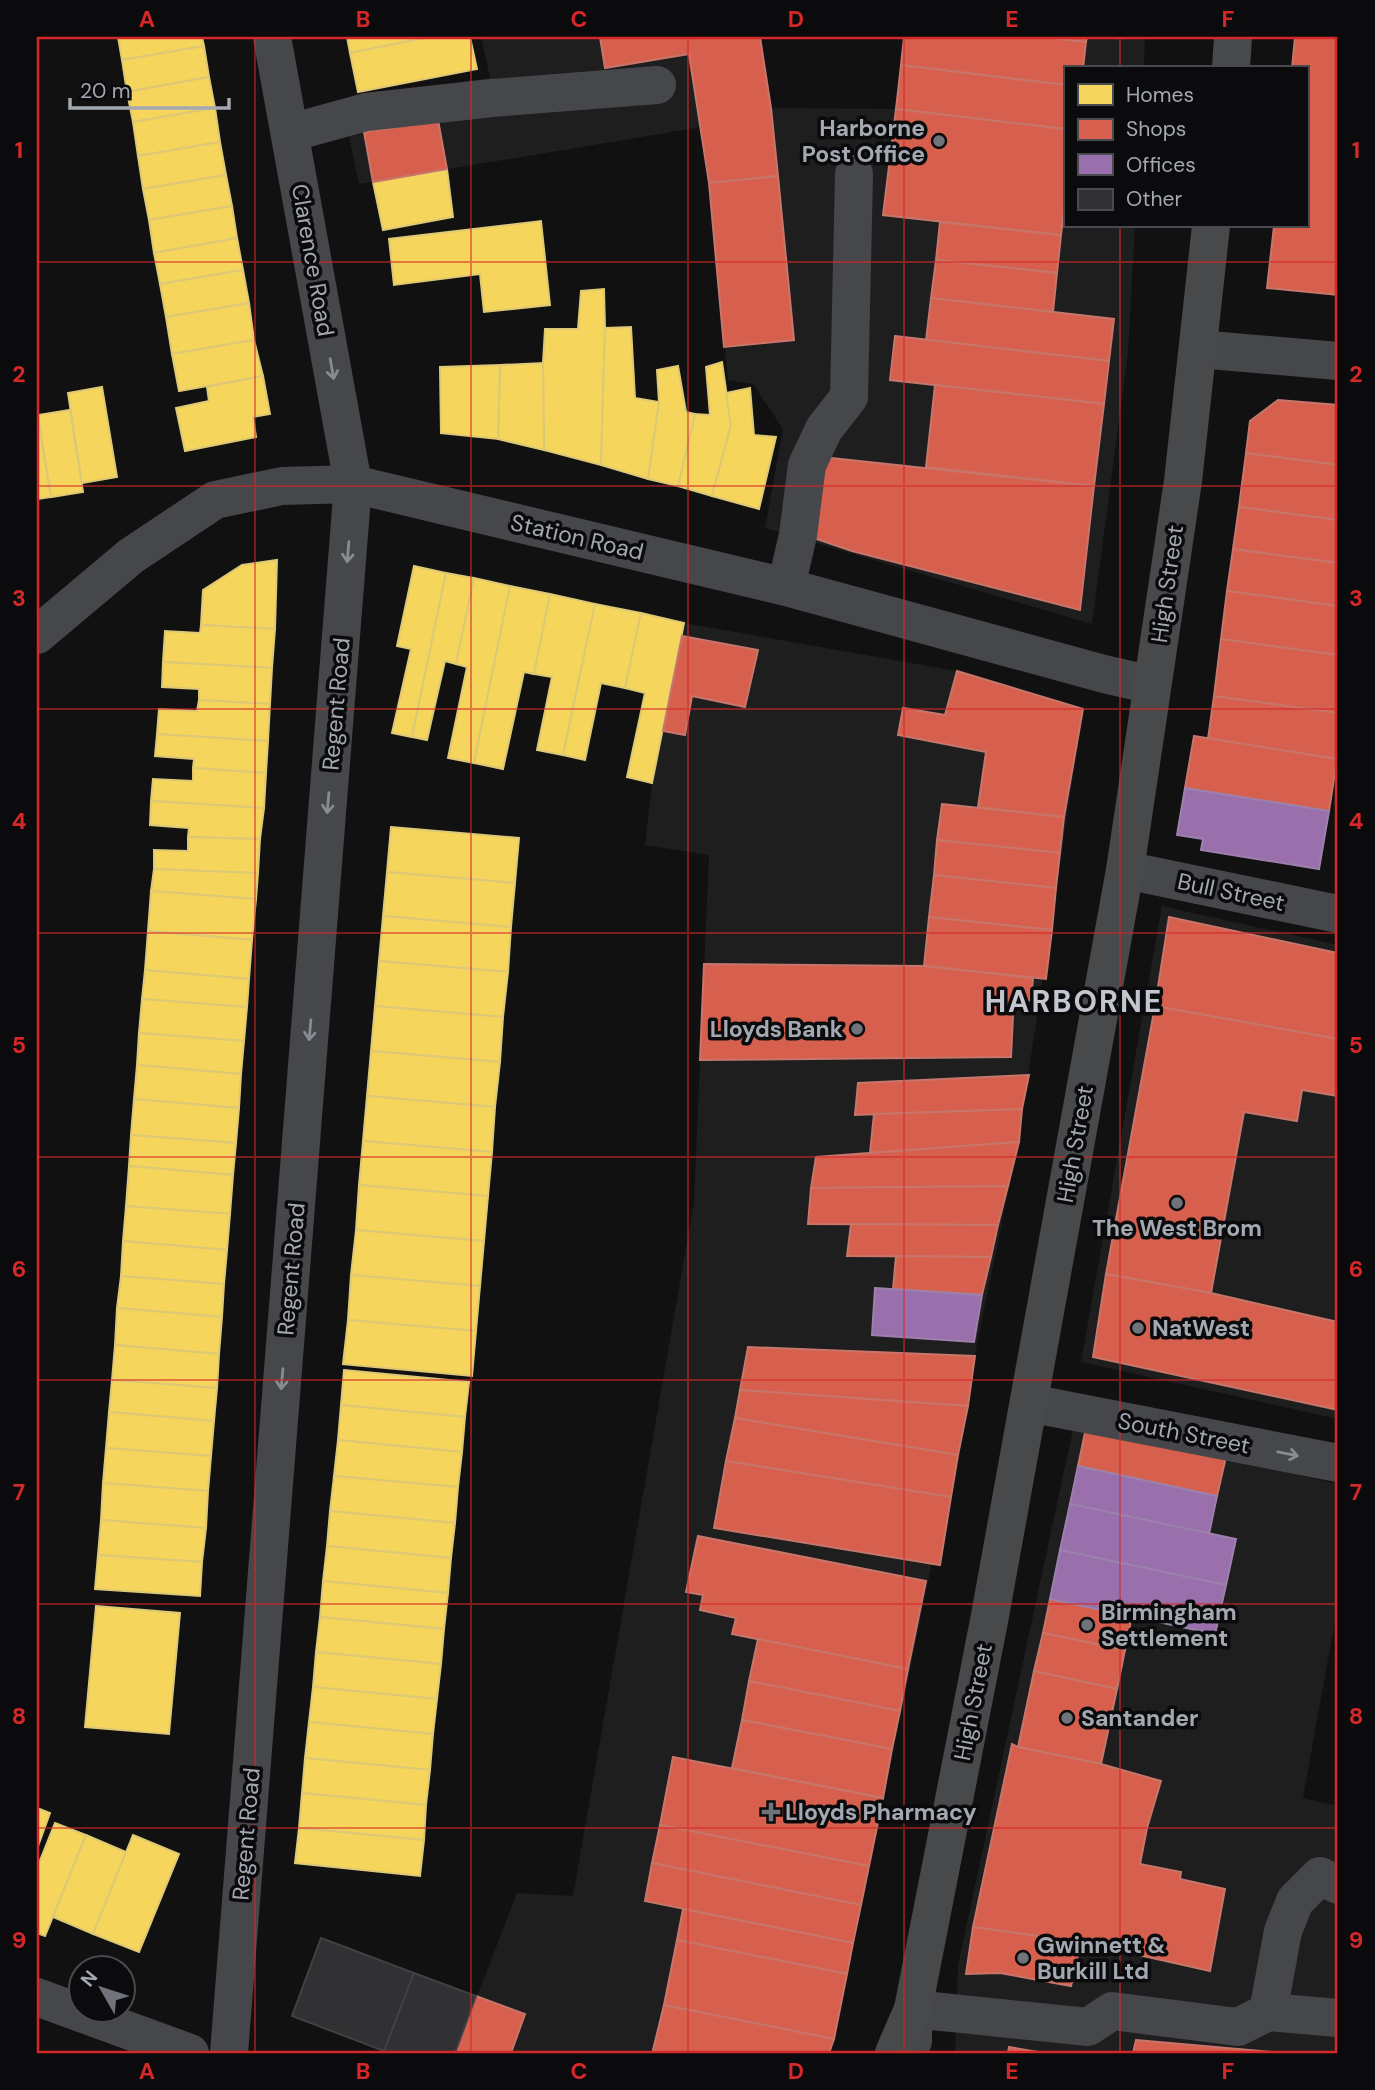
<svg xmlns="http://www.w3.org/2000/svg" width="1375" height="2090" viewBox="0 0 1375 2090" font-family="'DM Sans',sans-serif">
  <rect width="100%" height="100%" fill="#111"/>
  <g fill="#1e1e1f">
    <polygon points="481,37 760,37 771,108 895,109 904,37 1145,37 1144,68 1065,68 1065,226 1135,226 1128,352 1092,624 765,528 783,429 753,384 728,380 709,183 701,127 359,184 341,99 490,78"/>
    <polygon points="684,623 957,671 1083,709 1017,1150 831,2053 455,2053 517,1893 573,1896 694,1202 709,855 645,845 652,783"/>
    <polygon points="1162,906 1338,945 1338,1419 1081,1362"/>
    <polygon points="1074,1425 1338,1484 1338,1604 1303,1798 1338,1806 1338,2053 955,2053 958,1965"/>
  </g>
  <g fill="#f6d55c" stroke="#ddc876" stroke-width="2">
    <polygon points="118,37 202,37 204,46 122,60"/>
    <polygon points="347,37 430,37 350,53"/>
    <polygon points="430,37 470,37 477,69 358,92 350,53"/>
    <polygon points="204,46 209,77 127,92 122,60"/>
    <polygon points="209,77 215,108 133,122 127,92"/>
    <polygon points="215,108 220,142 138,156 133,122"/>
    <polygon points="220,142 226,175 143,189 138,156"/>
    <polygon points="447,169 453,217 383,230 373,182"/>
    <polygon points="226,175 232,206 149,220 143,189"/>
    <polygon points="232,206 237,238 154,253 149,220"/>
    <polygon points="541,221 550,305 484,312 480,274 394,285 389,239"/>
    <polygon points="237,238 243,270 160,284 154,253"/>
    <polygon points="243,270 249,303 166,317 160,284"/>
    <polygon points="604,289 605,328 601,465 544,450 543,363 545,329 578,329 581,291"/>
    <polygon points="249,303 254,340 172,354 166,317"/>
    <polygon points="631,327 635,398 659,402 648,479 601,465 605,328"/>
    <polygon points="254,340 263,376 179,391 172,354"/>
    <polygon points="722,362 731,425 712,496 678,486 695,414 710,415 706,367"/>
    <polygon points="543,363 544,450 498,439 500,365"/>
    <polygon points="500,365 498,439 441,433 440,367"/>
    <polygon points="678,366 686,412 695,414 678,486 648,479 659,402 657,370"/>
    <polygon points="263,376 270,414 253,417 256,437 185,451 176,408 209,401 207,387"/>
    <polygon points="102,387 117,477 82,483 68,393"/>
    <polygon points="750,388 754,435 776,437 759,509 712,496 731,425 726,393"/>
    <polygon points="70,410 83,492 51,497 38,415"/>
    <polygon points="37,415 51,497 37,499"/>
    <polygon points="277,560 275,629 201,625 203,590 242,565"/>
    <polygon points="414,566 446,573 412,737 392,733 411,649 397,646"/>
    <polygon points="446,573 474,578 456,664 445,661 427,740 412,737"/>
    <polygon points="474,578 510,586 474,763 448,758 467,667 456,664"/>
    <polygon points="510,586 550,594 534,674 524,672 503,769 474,763"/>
    <polygon points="550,594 595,604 563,755 537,750 552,677 534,674"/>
    <polygon points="595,604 641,613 625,688 601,683 585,760 563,755"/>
    <polygon points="641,613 684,623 652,783 627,777 645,693 625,688"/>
    <polygon points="201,625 275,629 272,668 163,662 165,631 200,633"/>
    <polygon points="163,662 272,668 270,704 199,700 199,689 162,687"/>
    <polygon points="199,700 270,704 268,741 157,734 159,709 197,711"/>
    <polygon points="157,734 268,741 266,773 193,768 194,759 155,756"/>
    <polygon points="193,768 266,773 264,808 151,801 153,779 193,781"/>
    <polygon points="151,801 264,808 260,839 188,837 189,828 150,825"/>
    <polygon points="391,827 519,838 515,883 387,872"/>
    <polygon points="188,837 260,839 258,873 154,869 154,850 188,851"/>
    <polygon points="154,869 258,873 256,899 151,891"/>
    <polygon points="387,872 515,883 511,927 383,916"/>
    <polygon points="151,891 256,899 252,940 148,931"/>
    <polygon points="383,916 511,927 508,972 379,961"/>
    <polygon points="148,931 252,940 249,979 145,970"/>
    <polygon points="379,961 508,972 503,1017 375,1006"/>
    <polygon points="145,970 249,979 247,1007 142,999"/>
    <polygon points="142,999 247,1007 244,1041 139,1033"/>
    <polygon points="375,1006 503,1017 500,1062 371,1051"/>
    <polygon points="139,1033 244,1041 241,1074 137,1065"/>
    <polygon points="371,1051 500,1062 495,1107 367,1096"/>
    <polygon points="137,1065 241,1074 239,1108 134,1099"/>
    <polygon points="367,1096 495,1107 492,1152 363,1141"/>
    <polygon points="134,1099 239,1108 236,1143 131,1135"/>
    <polygon points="131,1135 236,1143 233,1175 129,1166"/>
    <polygon points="363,1141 492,1152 488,1196 359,1185"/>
    <polygon points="129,1166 233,1175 230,1214 126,1206"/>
    <polygon points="359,1185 488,1196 484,1241 356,1230"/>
    <polygon points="126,1206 230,1214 227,1250 123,1241"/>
    <polygon points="356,1230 484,1241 480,1286 351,1275"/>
    <polygon points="123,1241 227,1250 224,1284 121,1276"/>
    <polygon points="351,1275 480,1286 476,1331 348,1320"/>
    <polygon points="121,1276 224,1284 222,1317 117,1308"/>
    <polygon points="117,1308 222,1317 219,1354 115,1345"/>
    <polygon points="348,1320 476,1331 472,1376 343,1364"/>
    <polygon points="115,1345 219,1354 217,1388 112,1380"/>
    <polygon points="344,1370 469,1382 465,1417 341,1405"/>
    <polygon points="112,1380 217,1388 214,1421 109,1412"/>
    <polygon points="341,1405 465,1417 462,1452 338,1440"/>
    <polygon points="109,1412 214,1421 211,1456 106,1448"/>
    <polygon points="338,1440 462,1452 458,1487 334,1476"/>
    <polygon points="106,1448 211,1456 208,1491 103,1483"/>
    <polygon points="334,1476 458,1487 455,1523 330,1511"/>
    <polygon points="103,1483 208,1491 206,1528 101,1520"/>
    <polygon points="330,1511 455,1523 451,1558 327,1546"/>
    <polygon points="101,1520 206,1528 202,1562 98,1555"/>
    <polygon points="327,1546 451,1558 448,1593 323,1581"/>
    <polygon points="98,1555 202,1562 200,1596 95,1589"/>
    <polygon points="323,1581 448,1593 444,1629 320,1617"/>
    <polygon points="96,1606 180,1613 169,1734 85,1727"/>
    <polygon points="320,1617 444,1629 441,1664 316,1652"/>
    <polygon points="316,1652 441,1664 437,1699 313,1687"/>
    <polygon points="313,1687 437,1699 433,1734 309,1722"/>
    <polygon points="309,1722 433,1734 430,1770 305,1758"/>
    <polygon points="305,1758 430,1770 426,1805 302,1793"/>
    <polygon points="302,1793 426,1805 424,1840 299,1828"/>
    <polygon points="37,1808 50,1813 37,1849"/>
    <polygon points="55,1823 86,1835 45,1936 37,1933 37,1868"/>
    <polygon points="299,1828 424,1840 420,1876 295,1863"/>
    <polygon points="86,1835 126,1852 93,1934 53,1917"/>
    <polygon points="133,1835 179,1854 139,1952 93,1934"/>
  </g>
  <g fill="#d6604d" stroke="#c7766b" stroke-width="2">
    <polygon points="600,37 760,37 771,108 778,176 709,183 689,54 605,68"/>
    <polygon points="904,37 1044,37 1086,42 1083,68 1065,68 1065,85 901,65"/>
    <polygon points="1044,37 1087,37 1086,42"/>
    <polygon points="1295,37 1338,37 1338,295 1267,288 1274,226 1307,226 1307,68 1292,68"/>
    <polygon points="901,65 1065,85 1065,129 896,109"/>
    <polygon points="896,109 1065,129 1065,203 1061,235 883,215"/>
    <polygon points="438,120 447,169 373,182 364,132"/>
    <polygon points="778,176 794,340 724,347 709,183"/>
    <polygon points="940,222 1061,235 1057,273 936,260"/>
    <polygon points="936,260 1057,273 1053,312 931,298"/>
    <polygon points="931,298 1114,319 1109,361 926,340"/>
    <polygon points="895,336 1109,361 1104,404 890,380"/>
    <polygon points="935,385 1104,404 1094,486 926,467"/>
    <polygon points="1278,400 1338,405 1338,465 1246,453 1250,421"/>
    <polygon points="1246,453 1338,465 1338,520 1239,507"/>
    <polygon points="822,457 1094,486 1080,610 852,551 808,536"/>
    <polygon points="1239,507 1338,520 1338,563 1233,549"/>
    <polygon points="1233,549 1338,563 1338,606 1227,591"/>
    <polygon points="1227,591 1338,606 1338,655 1221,639"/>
    <polygon points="682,636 758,650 745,707 692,696 685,735 663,731"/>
    <polygon points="1221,639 1338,655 1338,713 1214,696"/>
    <polygon points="957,671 1083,709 1064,817 978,807 986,752 898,735 903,708 945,715"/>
    <polygon points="1214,696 1338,713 1338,759 1208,739"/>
    <polygon points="1194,736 1337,759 1329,811 1185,788"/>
    <polygon points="942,804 1064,817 1060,853 937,840"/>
    <polygon points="937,840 1060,853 1056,888 934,875"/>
    <polygon points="934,875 1056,888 1052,930 929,917"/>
    <polygon points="929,917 1052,930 1046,979 924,966"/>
    <polygon points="1169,917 1338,953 1338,1039 1155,1006"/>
    <polygon points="704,964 924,966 1033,978 1031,1001 1014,995 1011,1057 700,1060"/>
    <polygon points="1155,1006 1338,1039 1338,1096 1302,1090 1297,1121 1244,1112 1211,1293 1106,1274"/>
    <polygon points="1029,1075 1022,1109 855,1115 858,1083"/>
    <polygon points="1022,1109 1019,1142 870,1153 874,1114"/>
    <polygon points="1019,1142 1008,1186 811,1188 816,1157"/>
    <polygon points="1008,1186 998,1225 808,1224 811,1188"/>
    <polygon points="851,1224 998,1225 991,1257 847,1256"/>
    <polygon points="896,1256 991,1257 982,1295 893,1289"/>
    <polygon points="1106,1274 1211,1293 1338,1322 1338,1410 1093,1357"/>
    <polygon points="748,1347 975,1356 968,1406 740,1390"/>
    <polygon points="740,1390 968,1406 958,1455 735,1418"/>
    <polygon points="735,1418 958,1455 951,1497 726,1461"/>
    <polygon points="1086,1428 1226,1457 1217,1496 1078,1466"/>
    <polygon points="726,1461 951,1497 940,1565 714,1528"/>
    <polygon points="698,1536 926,1581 908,1669 732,1634 736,1618 700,1610 703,1595 686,1592"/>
    <polygon points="1050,1599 1132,1616 1125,1650 1043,1633"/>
    <polygon points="1043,1633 1125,1650 1117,1689 1034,1671"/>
    <polygon points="758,1639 908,1669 900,1711 749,1681"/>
    <polygon points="1034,1671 1117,1689 1101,1764 1018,1747"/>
    <polygon points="749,1681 900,1711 892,1749 742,1720"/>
    <polygon points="742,1720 892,1749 883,1798 732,1768"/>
    <polygon points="1012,1744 1018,1747 1101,1764 1161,1781 1147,1828 1140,1864 1181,1872 1180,1879 1225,1889 1210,1971 1081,1942 973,1927"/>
    <polygon points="673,1757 883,1798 869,1866 660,1825"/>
    <polygon points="660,1825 869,1866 861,1905 652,1863"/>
    <polygon points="652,1863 861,1905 853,1943 645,1901"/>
    <polygon points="683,1909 853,1943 847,1974 677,1940"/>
    <polygon points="973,1927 1081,1942 1071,1986 1000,1973 966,1974"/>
    <polygon points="677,1940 847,1974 834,2039 664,2005"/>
    <polygon points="476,1996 525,2014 511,2053 455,2053"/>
    <polygon points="664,2005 834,2039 829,2053 663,2053 653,2050"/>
    <polygon points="1136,2040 1283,2053 1133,2053"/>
    <polygon points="1009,2047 1044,2053 1008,2053"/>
  </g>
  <g fill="#9970ab" stroke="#9c81ad" stroke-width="2">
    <polygon points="1185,788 1329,811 1319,869 1201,850 1203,839 1177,835"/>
    <polygon points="875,1288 982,1295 974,1342 872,1335"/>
    <polygon points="1078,1466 1217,1496 1209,1534 1070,1504"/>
    <polygon points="1070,1504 1236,1539 1226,1585 1060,1550"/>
    <polygon points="1060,1550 1226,1585 1215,1634 1050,1599"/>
  </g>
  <g fill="#313133" stroke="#404144" stroke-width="2">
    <polygon points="321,1938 414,1973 384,2051 292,2016"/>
    <polygon points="414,1973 476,1996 455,2053 390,2053 384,2051"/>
  </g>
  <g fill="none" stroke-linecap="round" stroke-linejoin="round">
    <g stroke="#45474a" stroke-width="38">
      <polyline points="290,133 366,112 492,98 657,85"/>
      <polyline points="1198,349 1338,361"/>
      <polyline points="786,587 798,535 807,465 824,429 849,397 854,174"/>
      <polyline points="37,635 131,556 215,500 282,486 353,484 786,587 1104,674 1152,685"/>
      <polyline points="1125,870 1338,914"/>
      <polyline points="1029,1403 1338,1463"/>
      <polyline points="37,1997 190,2053"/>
      <polyline points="1268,2012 1338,2018"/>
      <polyline points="913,2041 913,2009 1088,2027 1112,2011 1238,2027 1268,2012 1283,1931 1295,1901 1320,1876 1338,1885"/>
      <polyline points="229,2053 353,484 272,37"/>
    </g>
    <g stroke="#48494b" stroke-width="38">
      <polyline points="1231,68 1233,37"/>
      <polyline points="894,2053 913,2009 989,1621 1125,870 1183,481 1211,226"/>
    </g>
  </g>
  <defs><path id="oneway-shaft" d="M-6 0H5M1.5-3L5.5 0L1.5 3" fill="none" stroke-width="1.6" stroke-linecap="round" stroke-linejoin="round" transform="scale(1.75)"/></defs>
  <g stroke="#878b92">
    <use href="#oneway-shaft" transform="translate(332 369) rotate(80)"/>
    <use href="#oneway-shaft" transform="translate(348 552) rotate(95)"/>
    <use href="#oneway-shaft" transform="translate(328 803) rotate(95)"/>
    <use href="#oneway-shaft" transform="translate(310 1030) rotate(95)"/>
    <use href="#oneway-shaft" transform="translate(282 1379) rotate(95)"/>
    <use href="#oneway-shaft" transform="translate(1288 1454) rotate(11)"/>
  </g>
  <path fill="none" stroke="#d62828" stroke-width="2" stroke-opacity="0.55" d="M255,37V2053M471,37V2053M688,37V2053M904,37V2053M1120,37V68M1120,226V2053M37,262H1338M37,486H1338M37,709H1338M37,933H1338M37,1157H1338M37,1380H1338M37,1604H1338M37,1828H1338"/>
  <g fill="#707379" stroke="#0b0b0d" stroke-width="2.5">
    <circle cx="939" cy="141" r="7"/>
    <circle cx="857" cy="1029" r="7"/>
    <circle cx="1177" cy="1203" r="7"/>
    <circle cx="1138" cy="1328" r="7"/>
    <circle cx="1087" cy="1625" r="7"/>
    <circle cx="1067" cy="1718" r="7"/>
    <path d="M767.5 1801.5h7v7h7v7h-7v7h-7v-7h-7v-7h7z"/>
    <circle cx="1023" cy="1958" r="7"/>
  </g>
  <g text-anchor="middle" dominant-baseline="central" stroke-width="7" stroke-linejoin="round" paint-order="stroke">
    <g font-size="23" font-weight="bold" fill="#a3a8b1" stroke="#0b0b0d" text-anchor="start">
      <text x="925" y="128" text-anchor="end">Harborne<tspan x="925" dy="26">Post Office</tspan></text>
      <text x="843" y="1029" text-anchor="end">Lloyds Bank</text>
      <text x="1177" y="1228" text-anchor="middle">The West Brom</text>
      <text x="1152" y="1328">NatWest</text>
      <text x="1101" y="1612">Birmingham<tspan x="1101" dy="26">Settlement</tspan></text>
      <text x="1081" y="1718">Santander</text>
      <text x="785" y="1812">Lloyds Pharmacy</text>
      <text x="1037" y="1945">Gwinnett &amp;<tspan x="1037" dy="26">Burkill Ltd</tspan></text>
    </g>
    <g font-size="23" fill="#a3a8b1" stroke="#0b0b0d">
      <text transform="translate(313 260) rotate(80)">Clarence Road</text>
      <text transform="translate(577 537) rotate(13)">Station Road</text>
      <text transform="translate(1167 584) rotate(-82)">High Street</text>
      <text transform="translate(336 704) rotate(-85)">Regent Road</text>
      <text transform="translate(1231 892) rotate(12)">Bull Street</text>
      <text transform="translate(1075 1144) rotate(-80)">High Street</text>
      <text transform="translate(291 1269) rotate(-85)">Regent Road</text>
      <text transform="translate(1184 1433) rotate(11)">South Street</text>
      <text transform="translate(973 1702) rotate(-79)">High Street</text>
      <text transform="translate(246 1834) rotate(-85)">Regent Road</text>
    </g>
    <g font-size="30" font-weight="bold" letter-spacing="2" fill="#c3c6ce" stroke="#0b0b0d">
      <text x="1074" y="1001">HARBORNE</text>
    </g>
  </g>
  <rect width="1375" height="2090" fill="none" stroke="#0b0b0d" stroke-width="77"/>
  <rect x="1064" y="66" width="245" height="161" fill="#0b0b0d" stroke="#484a4f" stroke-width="2"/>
  <rect x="1078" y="84" width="35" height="21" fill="#f6d55c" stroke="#484a4f" stroke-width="2"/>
  <text x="1126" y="102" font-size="21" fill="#a3a8b1">Homes</text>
  <rect x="1078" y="119" width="35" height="21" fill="#d6604d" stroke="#484a4f" stroke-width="2"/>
  <text x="1126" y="136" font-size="21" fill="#a3a8b1">Shops</text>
  <rect x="1078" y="154" width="35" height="21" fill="#9970ab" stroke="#484a4f" stroke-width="2"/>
  <text x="1126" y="172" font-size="21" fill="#a3a8b1">Offices</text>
  <rect x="1078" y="189" width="35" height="21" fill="#313133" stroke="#484a4f" stroke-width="2"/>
  <text x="1126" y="206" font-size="21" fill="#a3a8b1">Other</text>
  <g transform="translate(102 1989) rotate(309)"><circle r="33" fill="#0b0b0d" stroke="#484a4f" stroke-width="2"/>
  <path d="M0-5L12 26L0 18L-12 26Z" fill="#707379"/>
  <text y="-10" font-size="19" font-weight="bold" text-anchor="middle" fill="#a3a8b1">N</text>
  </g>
  <path d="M70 98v10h159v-10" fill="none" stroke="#a3a8b1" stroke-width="3.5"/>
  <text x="80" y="98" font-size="21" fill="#a3a8b1" stroke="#0b0b0d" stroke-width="5" paint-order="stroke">20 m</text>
  <rect x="38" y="38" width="1298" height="2014" fill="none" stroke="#d62828" stroke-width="2.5"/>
  <g font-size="23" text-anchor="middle" font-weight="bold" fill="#d62828">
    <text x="147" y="27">A</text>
    <text x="363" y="27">B</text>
    <text x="579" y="27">C</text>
    <text x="796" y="27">D</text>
    <text x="1012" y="27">E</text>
    <text x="1228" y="27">F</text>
    <text x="19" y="158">1</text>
    <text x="1356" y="158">1</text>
    <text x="19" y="382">2</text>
    <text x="1356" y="382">2</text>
    <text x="19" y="606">3</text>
    <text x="1356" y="606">3</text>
    <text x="19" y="829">4</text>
    <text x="1356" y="829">4</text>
    <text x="19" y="1053">5</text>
    <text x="1356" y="1053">5</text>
    <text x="19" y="1277">6</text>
    <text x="1356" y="1277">6</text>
    <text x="19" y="1500">7</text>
    <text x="1356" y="1500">7</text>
    <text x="19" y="1724">8</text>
    <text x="1356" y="1724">8</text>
    <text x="19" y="1948">9</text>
    <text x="1356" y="1948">9</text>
    <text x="147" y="2079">A</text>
    <text x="363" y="2079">B</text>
    <text x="579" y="2079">C</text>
    <text x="796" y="2079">D</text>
    <text x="1012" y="2079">E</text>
    <text x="1228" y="2079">F</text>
  </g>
</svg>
